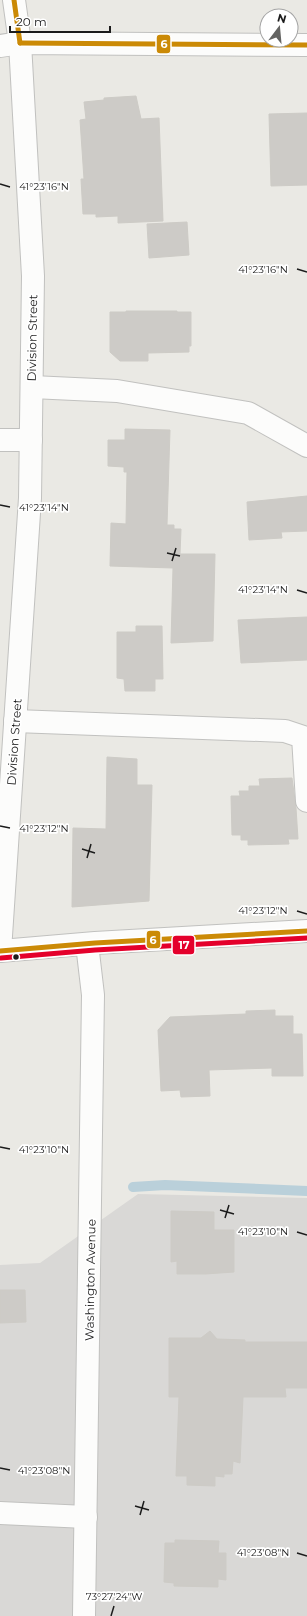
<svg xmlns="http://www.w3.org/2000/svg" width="307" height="1616" viewBox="0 0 307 1616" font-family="Montserrat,sans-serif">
  <rect width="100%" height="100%" fill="#eae9e4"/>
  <polygon fill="#d9d8d6" points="138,1194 307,1198 307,1616 0,1616 0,1265 40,1263"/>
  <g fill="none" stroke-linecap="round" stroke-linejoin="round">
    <polyline stroke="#bad0da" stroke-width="10" points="133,1187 165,1185 307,1191"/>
  </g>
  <g fill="#cdcbc7" stroke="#cdcbc6">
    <polygon points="136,96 141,119 159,118 163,221 118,223 118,216 96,217 96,214 83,214 81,179 84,179 80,120 86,119 84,102 104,100 104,98"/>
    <polygon points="307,113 307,185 271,186 269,114"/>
    <polygon points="187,222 189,255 149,258 147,224"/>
    <polygon points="126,311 177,311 177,312 191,312 191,346 189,346 189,352 148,353 148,361 120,361 110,352 110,312 126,312"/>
    <polygon points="125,429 170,430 167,525 174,525 174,529 181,529 180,554 215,554 213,641 171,643 173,568 110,566 111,523 126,524 127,472 124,472 124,467 108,466 108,440 125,440"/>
    <polygon points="307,496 307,531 281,532 282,538 249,540 247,502"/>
    <polygon points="307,617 307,660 241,663 238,620"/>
    <polygon points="136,626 162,626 163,679 155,679 155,691 125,691 124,679 117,678 117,632 136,632"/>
    <polygon points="107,757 137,759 137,785 152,785 149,901 72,907 73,828 106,829"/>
    <polygon points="292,778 296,808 298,839 288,839 289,844 248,845 248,840 241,840 241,835 232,835 231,796 240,796 239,791 249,791 249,786 260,786 259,779"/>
    <polygon points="275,1010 275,1016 293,1016 293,1034 302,1034 303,1076 272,1076 272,1068 209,1070 210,1096 181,1097 180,1090 161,1091 158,1030 170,1017 246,1014 246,1011"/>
    <polygon points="171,1211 214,1212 214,1230 234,1230 234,1272 205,1274 177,1274 177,1261 171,1262"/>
    <polygon points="0,1290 25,1290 26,1322 0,1323"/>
    <polygon points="210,1331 217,1339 245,1340 245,1342 307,1342 307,1388 285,1388 286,1397 243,1397 240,1463 233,1461 232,1474 224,1474 224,1477 215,1476 215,1486 187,1485 187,1476 176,1476 179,1397 169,1397 169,1338 201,1338"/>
    <polygon points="175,1540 219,1541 218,1553 226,1553 226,1580 218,1579 218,1587 174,1586 174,1583 164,1582 165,1543 175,1543"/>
  </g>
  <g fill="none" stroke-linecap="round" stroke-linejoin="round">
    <defs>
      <g id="minor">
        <polyline points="0,46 20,43 307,45"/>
        <polyline points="32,387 117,391 248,413 307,446"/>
        <polyline points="0,440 31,440"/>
        <polyline points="15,721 285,731 303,737 307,801"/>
        <polyline points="0,951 30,498 33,276 20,43 14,0"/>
        <polyline points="0,951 95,943 307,931"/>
        <polyline points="0,1513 86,1517"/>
        <polyline points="84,1616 93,995 87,944"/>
      </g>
    </defs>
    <use href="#minor" stroke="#c1c1bf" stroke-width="24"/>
    <use href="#minor" stroke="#fcfcfb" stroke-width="22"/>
    <defs>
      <g id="bus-1">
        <polyline points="14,0 20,43"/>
        <polyline points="20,43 307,45"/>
        <polyline points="0,951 95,943 307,931"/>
      </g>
      <polyline id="bus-2" points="1,958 95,950 307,938"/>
    </defs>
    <use href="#bus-1" stroke="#fff" stroke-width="8"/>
    <use href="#bus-2" stroke="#fff" stroke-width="8"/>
    <use href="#bus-1" stroke="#cb8a06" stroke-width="5"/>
    <use href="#bus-2" stroke="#e4002b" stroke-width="5"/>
  </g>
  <path fill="none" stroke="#1c1c1c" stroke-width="1.5" d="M0,184L10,187M297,269L307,272M0,505L10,507M167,553L180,556M172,561L176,548M297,590L307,593M0,826L10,828M82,849L95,853M87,858L91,844M297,911L307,914M0,1147L10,1149M220,1210L234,1214M225,1218L229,1205M297,1232L307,1235M0,1468L10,1470M135,1506L149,1510M140,1515L144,1501M297,1553L307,1556M111,1616L114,1606"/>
  <circle fill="#1c1c1c" stroke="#fff" stroke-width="1.5" cx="16" cy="957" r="3.5"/>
  <g text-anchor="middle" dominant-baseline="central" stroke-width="3.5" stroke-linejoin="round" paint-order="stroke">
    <g font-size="12" fill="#1c1c1c" stroke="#fff">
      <text transform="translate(32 338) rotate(-89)">Division Street</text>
      <text transform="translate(14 742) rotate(-86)">Division Street</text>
      <text transform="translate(90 1280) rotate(-89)">Washington Avenue</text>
    </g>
  </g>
  <g font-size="10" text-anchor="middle" fill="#1c1c1c" stroke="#fff" stroke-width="3.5" stroke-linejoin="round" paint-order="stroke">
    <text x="44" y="190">41°23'16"N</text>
    <text x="263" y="273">41°23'16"N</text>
    <text x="44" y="511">41°23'14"N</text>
    <text x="263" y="593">41°23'14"N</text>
    <text x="44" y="832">41°23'12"N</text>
    <text x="263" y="914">41°23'12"N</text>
    <text x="44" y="1153">41°23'10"N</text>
    <text x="263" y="1235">41°23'10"N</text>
    <text x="44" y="1474">41°23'08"N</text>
    <text x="263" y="1556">41°23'08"N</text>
    <text x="114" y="1600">73°27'24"W</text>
  </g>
  <g stroke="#fff" stroke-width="1.5">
    <rect x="156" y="34" width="15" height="20" rx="4" fill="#cb8a06"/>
    <rect x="146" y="930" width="15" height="19" rx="4" fill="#cb8a06"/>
    <rect x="172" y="935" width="23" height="20" rx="4" fill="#e4002b"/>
  </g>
  <g font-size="11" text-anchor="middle" font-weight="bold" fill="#fff">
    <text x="164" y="48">6</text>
    <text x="153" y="944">6</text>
    <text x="184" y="949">17</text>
  </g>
  <g transform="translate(279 28) rotate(16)"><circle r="19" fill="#ffffff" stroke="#a4a4a4"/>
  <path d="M0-3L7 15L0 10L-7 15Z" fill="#646462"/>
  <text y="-6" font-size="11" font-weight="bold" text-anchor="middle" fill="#1c1c1c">N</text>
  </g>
  <path d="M10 26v6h100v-6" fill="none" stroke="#1c1c1c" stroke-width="2"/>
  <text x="16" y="26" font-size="12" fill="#1c1c1c" stroke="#ffffff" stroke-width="3" paint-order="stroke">20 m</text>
</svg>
